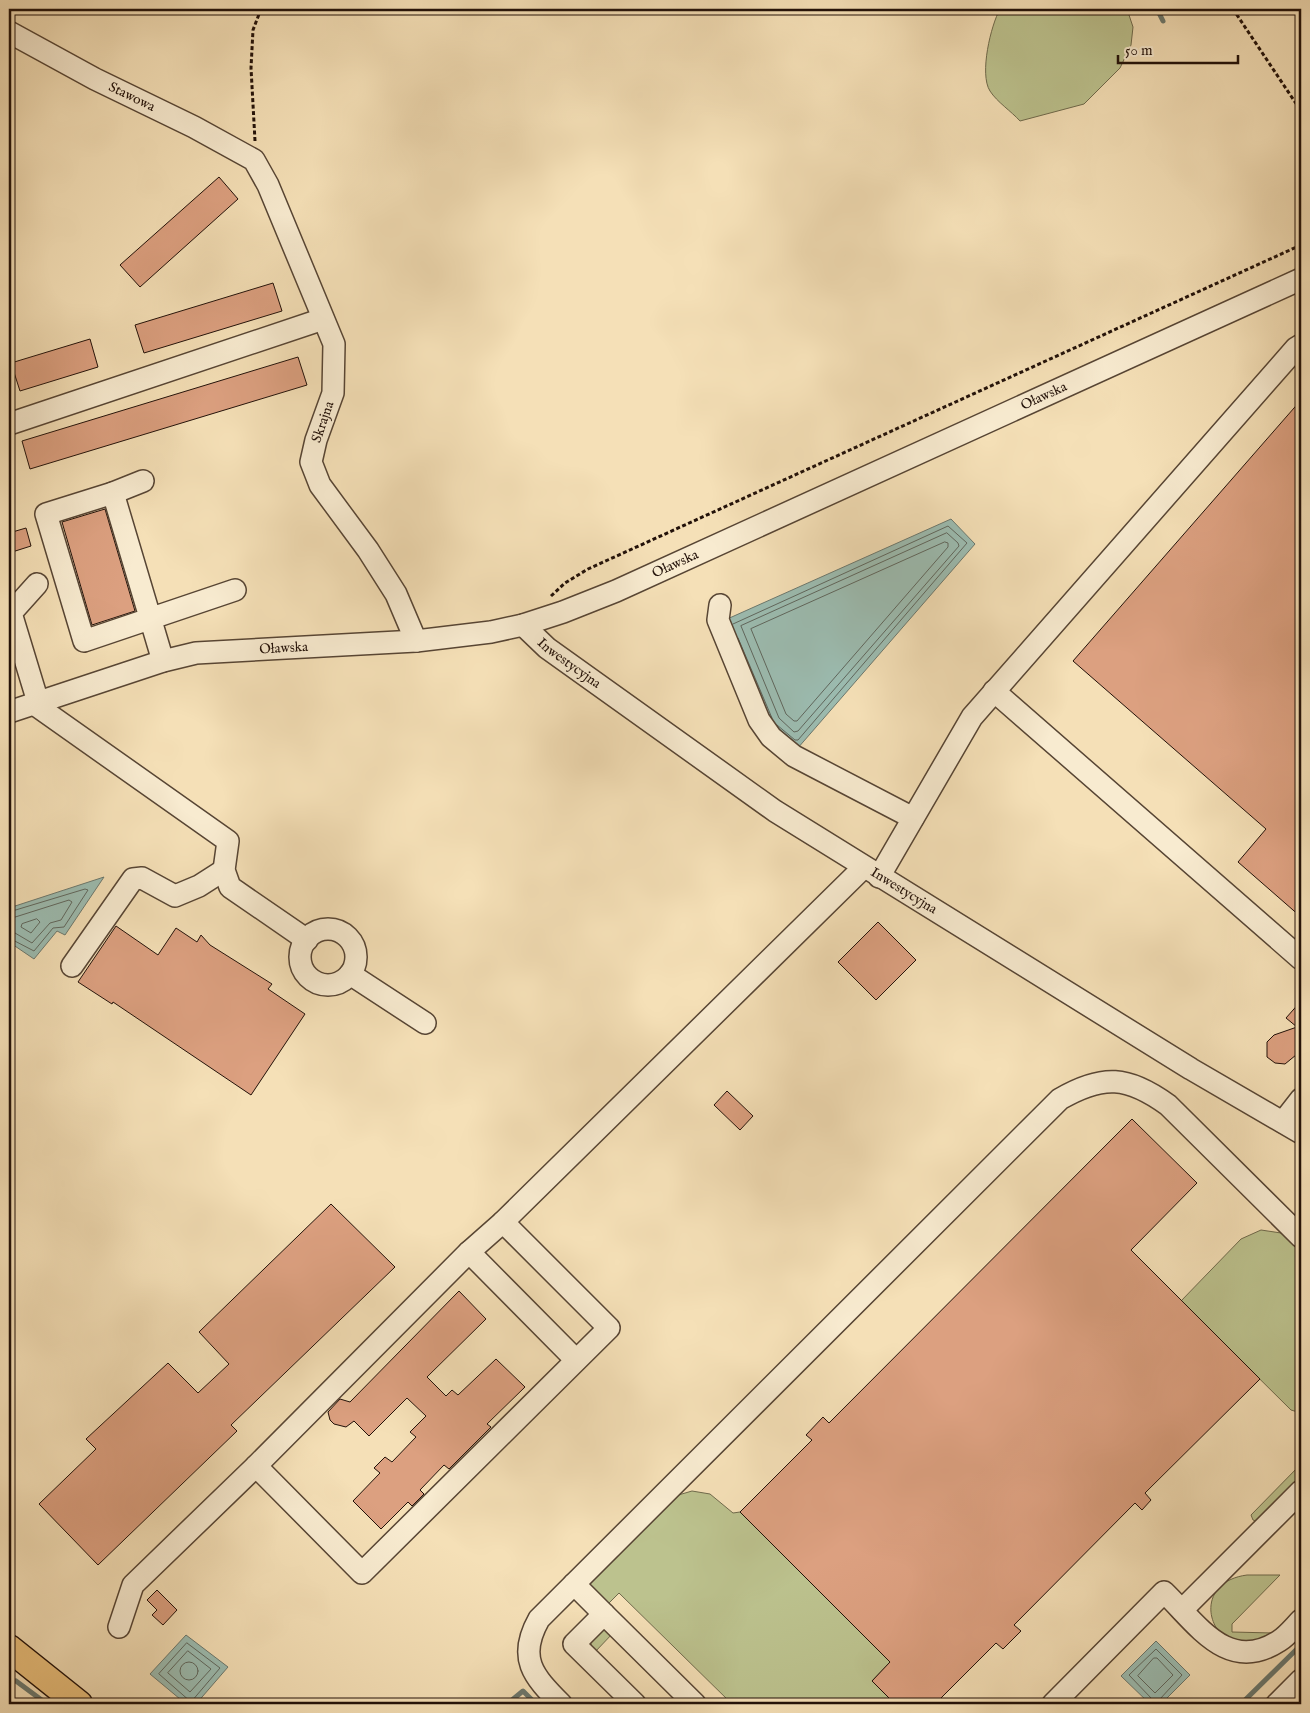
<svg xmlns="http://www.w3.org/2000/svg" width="1310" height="1713" viewBox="0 0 1310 1713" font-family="'IM FELL English',serif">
  <rect width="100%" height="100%" fill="#f5e0b7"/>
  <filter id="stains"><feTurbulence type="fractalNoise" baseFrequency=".004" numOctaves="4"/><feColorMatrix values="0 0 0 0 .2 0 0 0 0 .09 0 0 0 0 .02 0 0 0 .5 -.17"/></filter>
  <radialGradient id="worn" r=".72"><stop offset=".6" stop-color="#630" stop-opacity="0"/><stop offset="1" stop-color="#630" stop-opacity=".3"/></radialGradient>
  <g fill="#bcc28e" stroke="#6f6a4c">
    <path d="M1000,9H1127L1133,27L1131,45L1120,68L1084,104L1020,121C1011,111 997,102 990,91C979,74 991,25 1000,9Z"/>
    <polygon points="1261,1230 1281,1233 1301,1252 1301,1413 1291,1410 1181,1301 1241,1239"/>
    <polygon points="1301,1464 1301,1478 1258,1522 1253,1520 1251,1515"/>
    <polygon points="692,1491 710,1494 733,1513 740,1512 890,1662 872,1681 893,1702 891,1704 732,1704 619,1593 608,1604 584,1588 675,1496"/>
    <path d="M1247,1575H1280L1232,1624V1632L1273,1633C1218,1675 1179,1584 1247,1575Z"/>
    <polygon points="603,1628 614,1632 594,1653 590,1641"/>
  </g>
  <g fill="#9cbdb2" stroke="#6b786e">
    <polygon points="951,519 975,544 797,749 770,725 725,620"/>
    <polygon points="104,877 65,935 57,931 34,959 9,942 9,908"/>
    <polygon points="186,1635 228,1667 196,1704 186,1704 150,1674"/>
    <polygon points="1156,1641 1190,1675 1161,1704 1150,1704 1121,1676"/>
  </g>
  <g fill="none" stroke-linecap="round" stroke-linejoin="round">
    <g stroke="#5f675e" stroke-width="1">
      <polygon points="947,533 958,543 959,546 798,731 794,732 779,718 741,626"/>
      <polygon points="945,542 948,543 948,547 797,721 794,721 786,714 751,629"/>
      <polyline points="733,624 948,526 967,543 798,740 795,740 777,725"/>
      <polyline points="738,638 772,718"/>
      <polyline points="9,912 85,889 88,890 64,927 53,928 34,951 9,938"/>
      <polyline points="9,919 69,900 72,902 61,920 50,923 32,943 15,933 9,932"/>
      <polygon points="37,919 40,922 31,933 21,927 22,924"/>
      <polygon points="187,1643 220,1668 191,1702 159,1674"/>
      <polygon points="188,1651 211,1669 190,1692 168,1673"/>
      <polygon points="1154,1658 1157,1658 1173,1675 1155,1693 1138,1676"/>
      <circle cx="189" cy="1671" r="9"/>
      <polyline points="1153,1704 1152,1699 1129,1675 1156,1649 1182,1675 1160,1699 1158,1704"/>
    </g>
    <g stroke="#6b786e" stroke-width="5">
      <polyline points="1157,9 1163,21"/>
      <polyline points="16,1681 47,1704"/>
      <polyline points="507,1704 523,1691 536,1704"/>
      <polyline points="1241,1704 1301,1645"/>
    </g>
  </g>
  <g fill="#dca080" stroke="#221109">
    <polygon points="219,177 238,199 140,287 120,265"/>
    <polygon points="273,283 282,311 144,353 135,325"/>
    <polygon points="90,339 98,367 20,391 11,363"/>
    <polygon points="298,357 307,385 30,469 22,441"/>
    <polygon points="1301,400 1301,917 1238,862 1266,829 1073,661"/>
    <polygon points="105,509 135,611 92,625 62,522"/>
    <polygon points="26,528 31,546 9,553 9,533"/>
    <polygon points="878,922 916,960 876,1000 838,962"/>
    <polygon points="116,926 158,955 176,928 197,942 201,935 210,945 272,984 268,989 305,1014 251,1095 113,1002 112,1004 78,982"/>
    <polygon points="1301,1001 1301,1031 1296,1055 1285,1064 1275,1063 1267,1057 1267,1042 1274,1035 1297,1027 1286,1018"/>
    <polygon points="727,1091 753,1116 740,1130 714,1105"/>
    <polygon points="1132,1119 1197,1183 1131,1250 1260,1379 1145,1493 1151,1500 1142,1510 1135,1503 1014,1625 1021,1631 1003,1649 996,1643 935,1704 895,1704 872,1681 890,1662 740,1512 812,1440 806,1435 823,1417 829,1423"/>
    <polygon points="331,1204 395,1267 231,1425 237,1431 98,1565 39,1504 96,1449 86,1439 168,1363 198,1393 229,1364 199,1332"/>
    <polygon points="459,1291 486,1319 427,1377 446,1396 452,1390 458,1395 496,1359 525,1387 487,1424 491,1427 449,1469 444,1465 420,1490 424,1494 412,1506 408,1502 381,1529 353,1501 380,1473 374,1468 385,1457 392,1462 416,1437 410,1432 426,1416 407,1398 369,1436 354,1421 346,1427 334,1424 330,1420 328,1412 340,1399 350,1402"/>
    <polygon points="157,1590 177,1610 163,1625 152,1615 157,1610 147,1600"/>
  </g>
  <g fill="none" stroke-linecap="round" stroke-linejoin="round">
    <defs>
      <g id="minor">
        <path id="s1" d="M9,32L95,79L194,127L254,160L268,185L334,344L333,393L316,440L311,462L320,485L368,550L396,594L416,641"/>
        <polyline points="9,424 323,319"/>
        <polyline points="113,493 143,481"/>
        <polyline points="37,584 11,613 38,702"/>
        <polyline points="720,605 718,620 759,720 771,737 794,756 913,818"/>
        <path id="s2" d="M523,625L547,648L775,811L1191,1069L1301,1133"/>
        <polyline points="163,661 113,493 46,514 84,641 235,590"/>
        <polyline points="994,691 1301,959"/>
        <polyline points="34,704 228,841 224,870 230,887 307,940"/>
        <path id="s3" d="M9,712L163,661L196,653L416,641L491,632L523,625L563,612L616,591L1301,279"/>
        <polyline points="879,877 972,717 1296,348 1301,345"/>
        <circle cx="328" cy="957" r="28"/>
        <polyline points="72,966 133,879 142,878 175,896 199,886 224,870"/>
        <polyline points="350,974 425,1023"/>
        <polyline points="1283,1122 1301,1099"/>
        <polyline points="469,1252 576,1360"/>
        <polyline points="256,1466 362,1573 609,1328 503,1222"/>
        <polyline points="574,1584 604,1614"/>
        <polyline points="1182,1610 1301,1491"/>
        <polyline points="119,1627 133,1585 256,1466 469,1252 503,1222 864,867"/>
        <path d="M561,1704C533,1676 517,1658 539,1619L1060,1099C1103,1074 1128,1076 1168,1105L1301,1237"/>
        <polyline points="635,1704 574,1644 604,1614 695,1704"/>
        <path d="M1053,1704L1164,1592C1198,1625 1228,1674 1279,1641C1287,1636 1294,1627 1301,1620"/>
        <polyline points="1277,1704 1301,1680"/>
      </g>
      <polyline id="major" points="9,1648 79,1704"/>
    </defs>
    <use href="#minor" stroke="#574534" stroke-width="24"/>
    <use href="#major" stroke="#221109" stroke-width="29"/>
    <g stroke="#221109" stroke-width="3" stroke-dasharray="4 2.5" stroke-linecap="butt">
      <polyline points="1233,9 1301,111"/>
      <polyline points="255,141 251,68 253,30 261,9"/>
      <polyline points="551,596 565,583 588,569 1301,245"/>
    </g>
    <use href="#minor" stroke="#f8ebd0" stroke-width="21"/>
    <use href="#major" stroke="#eac07c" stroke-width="26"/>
  </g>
  <g text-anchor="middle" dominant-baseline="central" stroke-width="4" stroke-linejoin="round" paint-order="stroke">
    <g font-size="14" fill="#221109" stroke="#f8ebd0">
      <text stroke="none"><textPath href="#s1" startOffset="139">Stawowa</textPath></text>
      <text stroke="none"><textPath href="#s3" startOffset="1094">Oławska</textPath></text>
      <text transform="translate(323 422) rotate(-71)">Skrajna</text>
      <text stroke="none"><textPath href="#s3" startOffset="689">Oławska</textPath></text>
      <text stroke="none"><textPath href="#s3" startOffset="284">Oławska</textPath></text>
      <text stroke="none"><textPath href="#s2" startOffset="60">Inwestycyjna</textPath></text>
      <text stroke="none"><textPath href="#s2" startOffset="465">Inwestycyjna</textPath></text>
    </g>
  </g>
  <rect width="1310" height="1713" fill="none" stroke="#f5e0b7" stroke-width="30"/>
  <rect x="10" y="10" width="1290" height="1693" fill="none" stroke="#221109" stroke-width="2.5"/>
  <rect x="15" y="15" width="1280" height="1683" fill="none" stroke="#221109"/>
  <path d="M1118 55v8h120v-8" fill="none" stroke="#221109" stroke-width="2.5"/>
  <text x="1125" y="55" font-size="15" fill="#221109" stroke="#f8ebd0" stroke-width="4" paint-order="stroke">50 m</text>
  <rect width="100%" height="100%" filter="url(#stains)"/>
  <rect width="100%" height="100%" fill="url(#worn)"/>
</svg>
